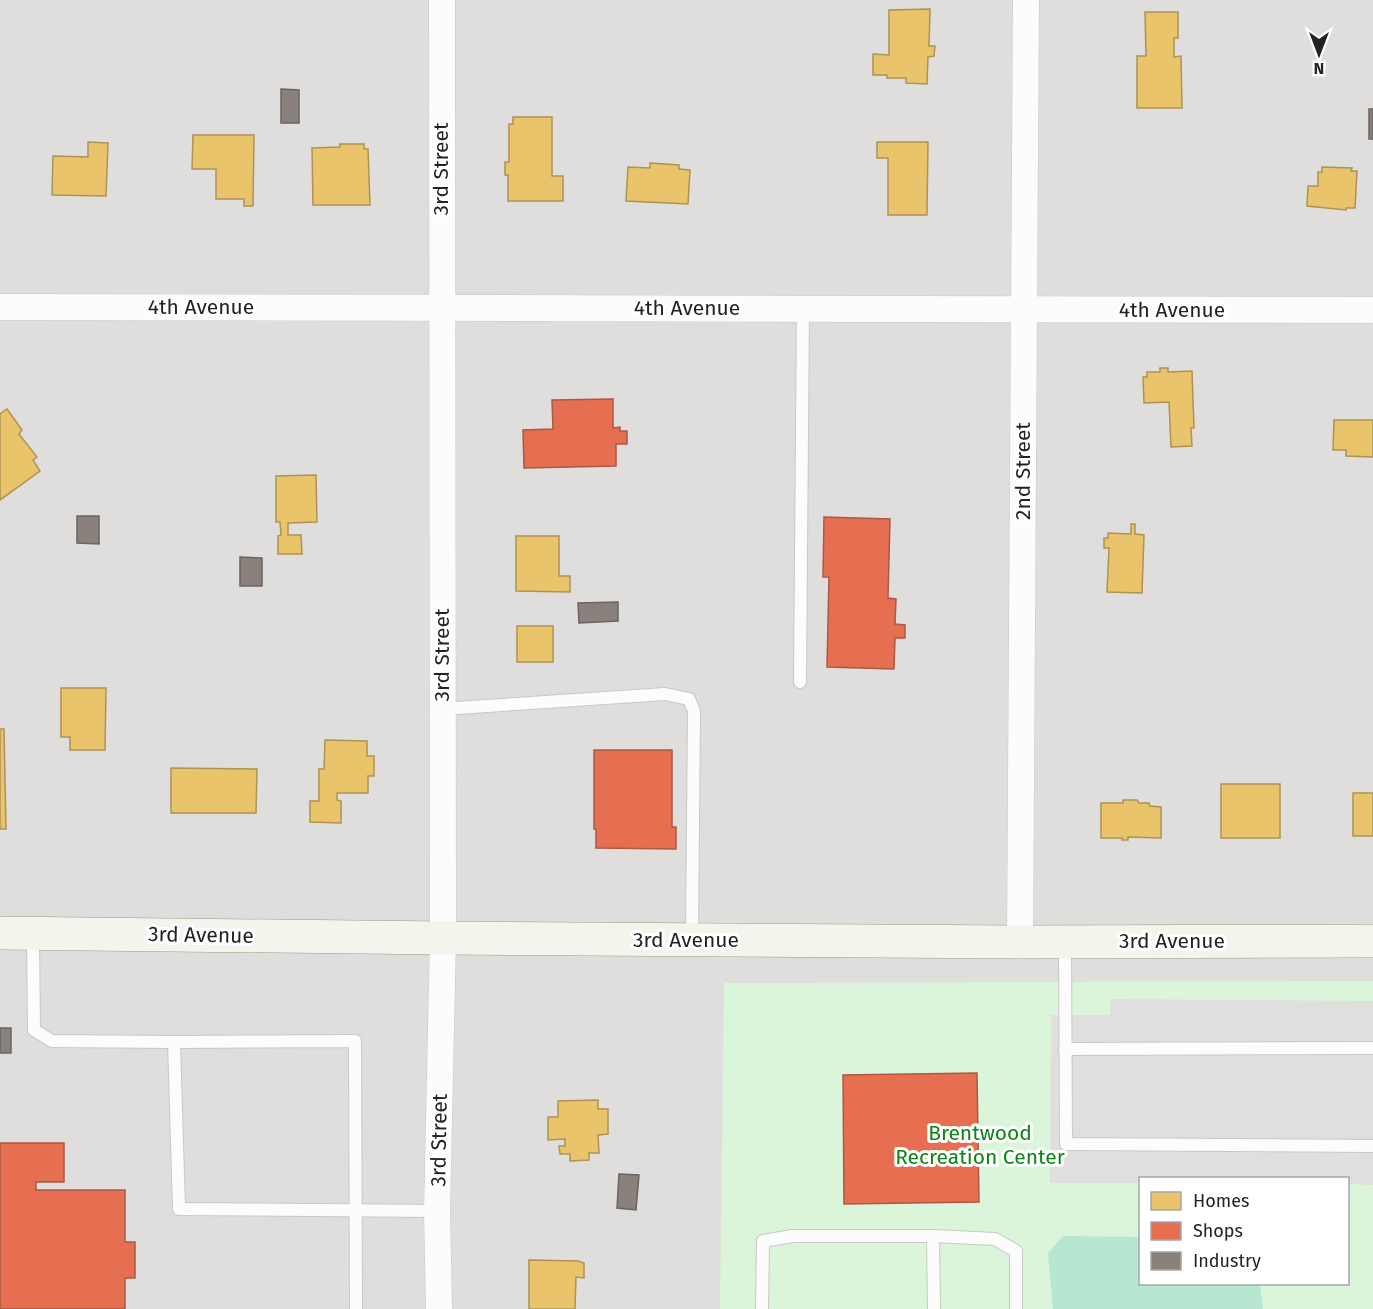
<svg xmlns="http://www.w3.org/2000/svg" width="1373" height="1309" viewBox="0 0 1373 1309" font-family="'Fira Sans',sans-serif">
  <rect width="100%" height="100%" fill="#f0eeeb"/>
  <path fill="#dfdedc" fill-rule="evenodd" d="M0,0H1373V1309H0ZM1140,1178H1348V1284H1140Z"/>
  <path fill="#daf5da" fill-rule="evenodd" d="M1373,981V1309H720L724,983ZM1140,1178H1348V1284H1140Z"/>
  <polygon fill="#b7e6d2" points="1063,1236 1140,1237 1140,1284 1260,1284 1263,1309 1053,1309 1048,1253"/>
  <polygon fill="#e0dfde" points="1110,999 1373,1001 1373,1185 1348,1184 1348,1178 1140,1178 1140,1183 1050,1183 1051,1015 1110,1015"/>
  <g fill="#e9c46a" stroke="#ad9354" stroke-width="1.5">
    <polygon points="930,9 929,46 935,46 934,56 928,57 927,84 906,83 906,78 887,78 887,75 873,75 873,54 889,55 889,10"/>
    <polygon points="1145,12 1178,12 1178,38 1174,38 1174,57 1181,56 1182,108 1137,108 1137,56 1146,56"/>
    <polygon points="513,117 552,117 552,176 563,176 563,201 508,201 508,175 505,175 505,162 509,162 509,124 513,124"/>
    <polygon points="193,135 254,135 253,206 244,206 244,199 216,199 216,169 192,169"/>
    <polygon points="88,142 108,143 106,196 52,195 53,156 88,157"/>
    <polygon points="877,142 928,142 927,215 888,215 888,158 877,158"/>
    <polygon points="340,144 364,144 364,149 368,149 370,205 313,205 312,148 340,147"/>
    <polygon points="650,163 679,165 679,169 690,170 688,204 626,201 628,167 650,168"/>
    <polygon points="1322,167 1352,168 1351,171 1357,171 1355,208 1346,208 1346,210 1307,206 1308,186 1318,186 1318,172 1322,172"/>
    <polygon points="1160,368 1168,368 1168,372 1192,371 1194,428 1191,428 1192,446 1171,447 1169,402 1144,403 1143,377 1147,377 1147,372 1160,372"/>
    <polygon points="7,409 22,430 19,434 37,457 33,460 40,471 0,500 0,414"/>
    <polygon points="1334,420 1373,420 1373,457 1346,456 1346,450 1333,450"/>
    <polygon points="316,475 317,522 288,523 288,535 301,535 302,554 278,554 278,536 281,535 280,522 276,522 276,476"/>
    <polygon points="1131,524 1135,524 1135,534 1144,535 1142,593 1107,592 1109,548 1104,548 1104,538 1108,538 1108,533 1131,534"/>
    <polygon points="516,536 559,536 559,576 570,576 570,592 516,591"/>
    <rect x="517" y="626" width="36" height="36"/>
    <polygon points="61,688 106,688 105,750 70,750 70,737 61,737"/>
    <polygon points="0,729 4,729 6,829 0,829"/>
    <polygon points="325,740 367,741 367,756 374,756 374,776 368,776 368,793 337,793 337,800 341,801 341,823 310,822 310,801 319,801 319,769 324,769"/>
    <polygon points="171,768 257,769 256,813 171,813"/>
    <rect x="1221" y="784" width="59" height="54"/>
    <rect x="1353" y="793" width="20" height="43"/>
    <polygon points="1123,800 1137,800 1139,803 1149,803 1150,806 1161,807 1161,838 1128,837 1128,840 1122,840 1122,838 1101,838 1101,803 1123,803"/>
    <polygon points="598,1100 598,1109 608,1109 608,1134 598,1135 599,1153 589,1153 589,1160 570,1161 570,1154 560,1154 559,1146 565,1146 565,1139 548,1140 548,1117 558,1117 558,1101"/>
    <polygon points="529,1260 578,1261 584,1263 584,1278 576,1277 575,1309 529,1309"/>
  </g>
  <g fill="#e76f51" stroke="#ac5843" stroke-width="1.5">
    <polygon points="613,399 613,428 620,427 620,431 627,431 627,444 616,444 616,466 524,468 523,430 553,429 552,400"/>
    <polygon points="824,517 890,519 888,598 896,599 895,624 905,625 905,638 895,638 894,669 827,667 829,577 823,577"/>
    <polygon points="594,750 672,750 672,827 676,827 676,849 596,848 596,829 594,829"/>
    <polygon points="977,1073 979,1202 844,1204 843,1075"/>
    <polygon points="0,1143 64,1143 64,1182 36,1182 36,1190 125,1190 125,1242 135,1242 135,1278 125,1278 125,1309 0,1309"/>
  </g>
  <g fill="#8a817c" stroke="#6b6461" stroke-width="1.5">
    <polygon points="281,89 299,90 299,123 281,123"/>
    <rect x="1369" y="109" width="4" height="30"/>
    <polygon points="77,516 99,516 99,544 77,543"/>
    <polygon points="240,557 262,558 262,586 240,586"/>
    <polygon points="618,602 618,621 579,623 578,603"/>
    <rect x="0" y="1028" width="11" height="25"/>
    <polygon points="619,1174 639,1175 636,1210 617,1208"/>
  </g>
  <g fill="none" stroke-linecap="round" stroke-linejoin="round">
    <defs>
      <g id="lane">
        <polyline points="800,682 803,307"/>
        <polyline points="442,709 665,694 689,699 694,711 692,937"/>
        <polyline points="33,934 34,1030 52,1041 174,1042 179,1209 437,1211"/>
        <polyline points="1065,942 1066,1144 1373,1146"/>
        <polyline points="174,1042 355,1041 356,1309"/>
        <polyline points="1065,1049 1373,1048"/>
        <polyline points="933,1236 995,1239 1016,1251 1016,1309"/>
        <polyline points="762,1309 763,1241 792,1236 933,1236 934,1309"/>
      </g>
      <g id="street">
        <polyline points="0,307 1373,310"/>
        <polyline points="1020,942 1026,0"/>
        <polyline points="439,1309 437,1211 443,938 442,0"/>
      </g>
      <polyline id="secondary" points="0,933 443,938 1020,942 1373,941"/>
    </defs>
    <use href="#lane" stroke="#c9c8c7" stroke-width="14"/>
    <use href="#street" stroke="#c9c8c7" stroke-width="27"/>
    <use href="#secondary" stroke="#999a82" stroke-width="34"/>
    <use href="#lane" stroke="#fdfcfc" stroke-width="12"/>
    <use href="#street" stroke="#fdfcfc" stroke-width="26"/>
    <use href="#secondary" stroke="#f4f4ed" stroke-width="33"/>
  </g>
  <g text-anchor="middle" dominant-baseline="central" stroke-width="6" stroke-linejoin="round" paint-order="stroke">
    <g font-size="21" fill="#222" stroke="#fff">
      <text transform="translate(441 169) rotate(-90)">3rd Street</text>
      <text x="201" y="307">4th Avenue</text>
      <text x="687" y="308">4th Avenue</text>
      <text x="1172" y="310">4th Avenue</text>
      <text transform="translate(1023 471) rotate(-90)">2nd Street</text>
      <text transform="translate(442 655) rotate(-90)">3rd Street</text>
      <text transform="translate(201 935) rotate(1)">3rd Avenue</text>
      <text x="686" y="940">3rd Avenue</text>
      <text x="1172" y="941">3rd Avenue</text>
      <text transform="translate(439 1140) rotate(-89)">3rd Street</text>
    </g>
    <g font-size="21" fill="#0c8416" stroke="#fff">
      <text x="980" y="1133">Brentwood<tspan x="980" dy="24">Recreation Center</tspan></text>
    </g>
  </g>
  <rect x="1139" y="1177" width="210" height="108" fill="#ffffff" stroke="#a7a7a7" stroke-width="1.5"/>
  <rect x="1151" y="1192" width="30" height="18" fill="#e9c46a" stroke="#a7a7a7" stroke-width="1.5"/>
  <text x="1193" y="1207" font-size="18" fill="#222222">Homes</text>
  <rect x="1151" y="1222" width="30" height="18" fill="#e76f51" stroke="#a7a7a7" stroke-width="1.5"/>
  <text x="1193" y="1237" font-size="18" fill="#222222">Shops</text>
  <rect x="1151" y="1252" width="30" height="18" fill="#8a817c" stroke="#a7a7a7" stroke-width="1.5"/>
  <text x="1193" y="1267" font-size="18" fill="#222222">Industry</text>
  <g transform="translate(1319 54) rotate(180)" stroke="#ffffff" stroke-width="4.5" paint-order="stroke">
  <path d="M0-4.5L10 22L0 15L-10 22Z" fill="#222222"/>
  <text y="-9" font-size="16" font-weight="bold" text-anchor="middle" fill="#222222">N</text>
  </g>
</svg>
